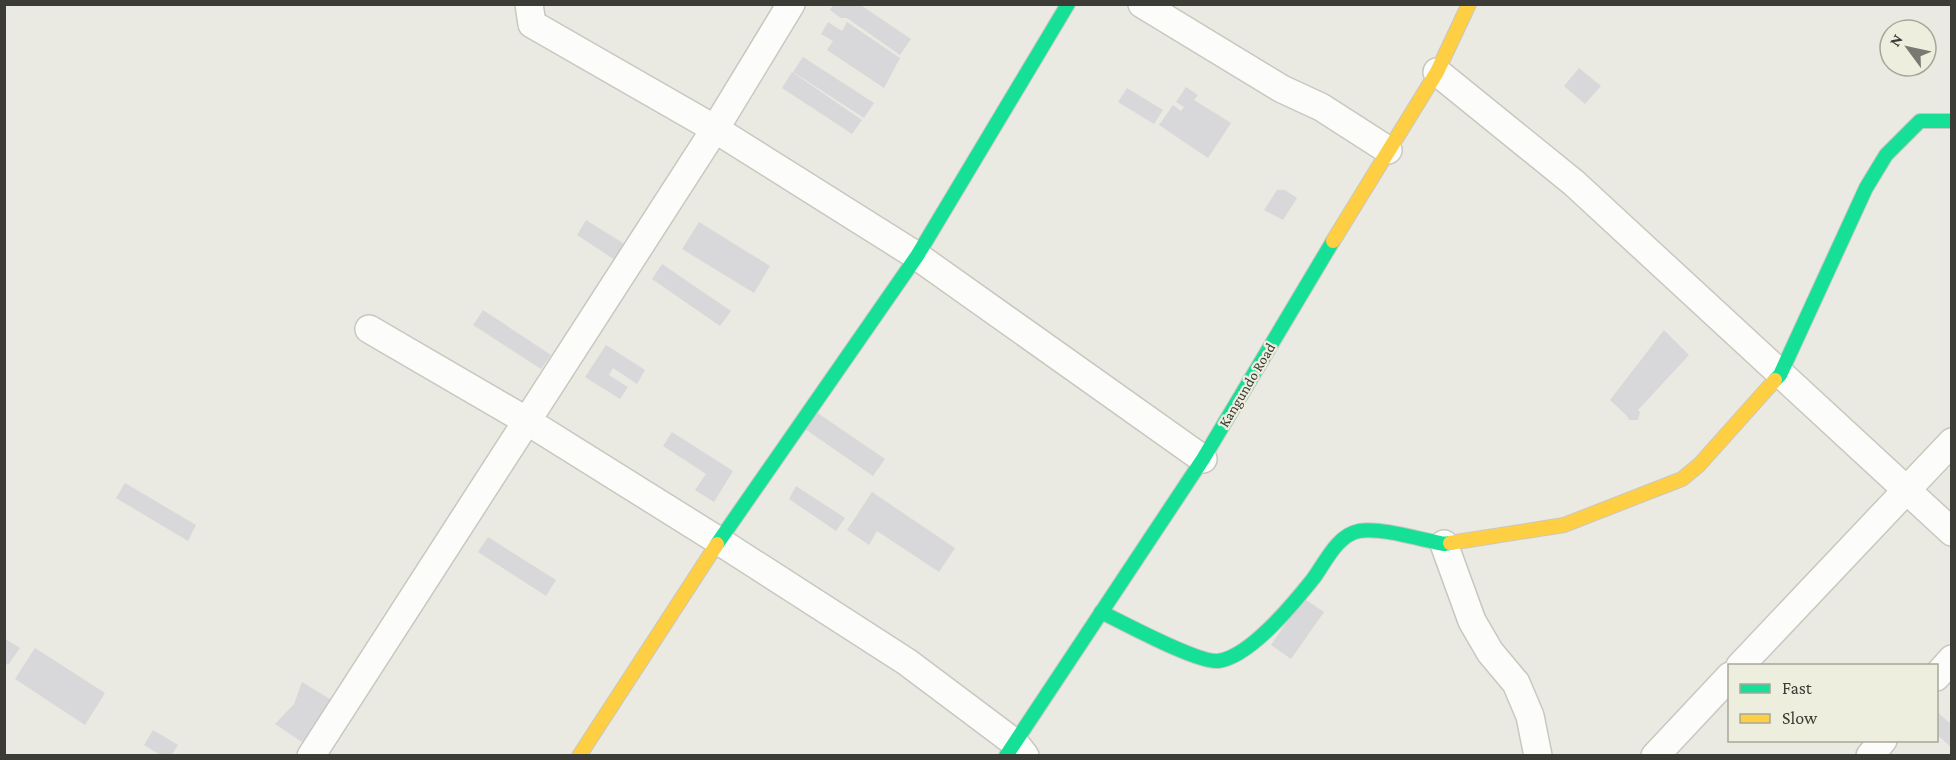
<svg xmlns="http://www.w3.org/2000/svg" width="1956" height="760" viewBox="0 0 1956 760" font-family="'Crimson Pro',serif">
  <rect width="100%" height="100%" fill="#eaeae2"/>
  <g fill="#d8d8db">
    <polygon points="834,4 859,4 911,39 900,55 847,18 841,18 830,10"/>
    <polygon points="828,22 842,31 847,22 900,58 884,88 827,50 833,41 821,34"/>
    <polygon points="803,57 874,103 864,118 793,72"/>
    <polygon points="1579,68 1601,86 1585,104 1564,86"/>
    <polygon points="792,72 862,120 852,134 782,88"/>
    <polygon points="1186,87 1198,95 1194,100 1231,123 1208,158 1159,125 1173,105 1181,111 1184,107 1176,102"/>
    <polygon points="1127,88 1163,110 1154,124 1118,102"/>
    <polygon points="1277,190 1285,190 1297,198 1283,220 1264,210"/>
    <polygon points="586,220 626,245 618,262 577,235"/>
    <polygon points="699,222 770,266 754,293 682,249"/>
    <polygon points="662,264 731,311 720,326 652,279"/>
    <polygon points="483,310 551,355 541,369 473,325"/>
    <polygon points="1664,330 1689,355 1638,410 1640,412 1638,420 1629,420 1627,416 1610,400"/>
    <polygon points="606,345 645,370 637,384 613,368 609,375 628,387 620,399 585,377"/>
    <polygon points="816,412 885,459 873,476 805,429"/>
    <polygon points="672,432 733,471 714,502 695,490 706,474 663,446"/>
    <polygon points="125,483 196,525 188,541 116,498"/>
    <polygon points="796,486 845,518 836,531 789,499"/>
    <polygon points="872,492 955,548 939,572 877,531 869,545 847,530"/>
    <polygon points="488,537 556,580 546,596 478,552"/>
    <polygon points="1303,598 1324,612 1291,659 1271,645"/>
    <polygon points="4,638 20,648 8,665 4,662"/>
    <polygon points="35,648 105,693 85,725 15,679"/>
    <polygon points="302,682 335,702 305,744 275,724 294,704"/>
    <polygon points="1936,711 1952,725 1952,748 1936,734"/>
    <polygon points="153,730 178,745 171,756 162,756 144,745"/>
  </g>
  <g fill="none" stroke-linecap="round" stroke-linejoin="round">
    <defs>
      <g id="street">
        <polyline points="529,4 532,24 715,129 917,256 1203,459"/>
        <polyline points="1142,4 1282,89 1321,107 1388,150"/>
        <polyline points="1437,72 1574,183 1952,532"/>
        <polyline points="369,329 527,421 719,541 907,662 1015,743 1025,756"/>
        <polyline points="1444,544 1472,621 1490,652 1516,683 1530,716 1538,756"/>
        <polyline points="1740,666 1952,442"/>
        <polyline points="1936,677 1952,659"/>
        <polyline points="311,756 715,129 791,4"/>
        <polyline points="1655,756 1730,676"/>
        <polyline points="1870,756 1883,740"/>
      </g>
      <g id="fast">
        <polyline points="1775,380 1780,375 1866,188 1886,155 1920,121 1952,121"/>
        <polyline points="717,544 917,256 1068,4"/>
        <path d="M1101,612C1124,623 1197,663 1218,661C1250,657 1293,604 1313,579C1325,563 1337,535 1359,531C1380,527 1422,540 1444,544L1450,543"/>
        <polyline points="1006,756 1203,459 1333,241"/>
      </g>
      <g id="slow">
        <polyline points="1333,241 1437,72 1469,4"/>
        <polyline points="1450,543 1564,525 1682,479 1699,465 1775,380"/>
        <polyline points="579,756 717,544"/>
      </g>
    </defs>
    <use href="#street" stroke="#c8c8c1" stroke-width="30"/>
    <use href="#fast" stroke="#c8c8c1" stroke-width="16"/>
    <use href="#slow" stroke="#c8c8c1" stroke-width="16"/>
    <use href="#street" stroke="#fcfcfb" stroke-width="27"/>
    <use href="#fast" stroke="#16e098" stroke-width="14"/>
    <use href="#slow" stroke="#ffcf43" stroke-width="14"/>
  </g>
  <g text-anchor="middle" dominant-baseline="central" stroke-width="4.5" stroke-linejoin="round" paint-order="stroke">
    <g font-size="15" fill="#3c3c36" stroke="#edeede">
      <text transform="translate(1247 385) rotate(-59)">Kangundo Road</text>
    </g>
  </g>
  <rect width="1956" height="760" fill="none" stroke="#3c3c36" stroke-width="12"/>
  <rect x="1728" y="664" width="210" height="78" fill="#edeede" stroke="#a6a79b" stroke-width="1.5"/>
  <rect x="1740" y="684" width="30" height="9" fill="#16e098" stroke="#a6a79b" stroke-width="1.5"/>
  <text x="1782" y="694" font-size="18" fill="#3c3c36">Fast</text>
  <rect x="1740" y="714" width="30" height="9" fill="#ffcf43" stroke="#a6a79b" stroke-width="1.5"/>
  <text x="1782" y="724" font-size="18" fill="#3c3c36">Slow</text>
  <g transform="translate(1908 48) rotate(303)"><circle r="28" fill="#edeede" stroke="#a6a79b" stroke-width="1.5"/>
  <path d="M0-4.5L10 22L0 15L-10 22Z" fill="#797972"/>
  <text y="-9" font-size="16" font-weight="bold" text-anchor="middle" fill="#3c3c36">N</text>
  </g>
</svg>
